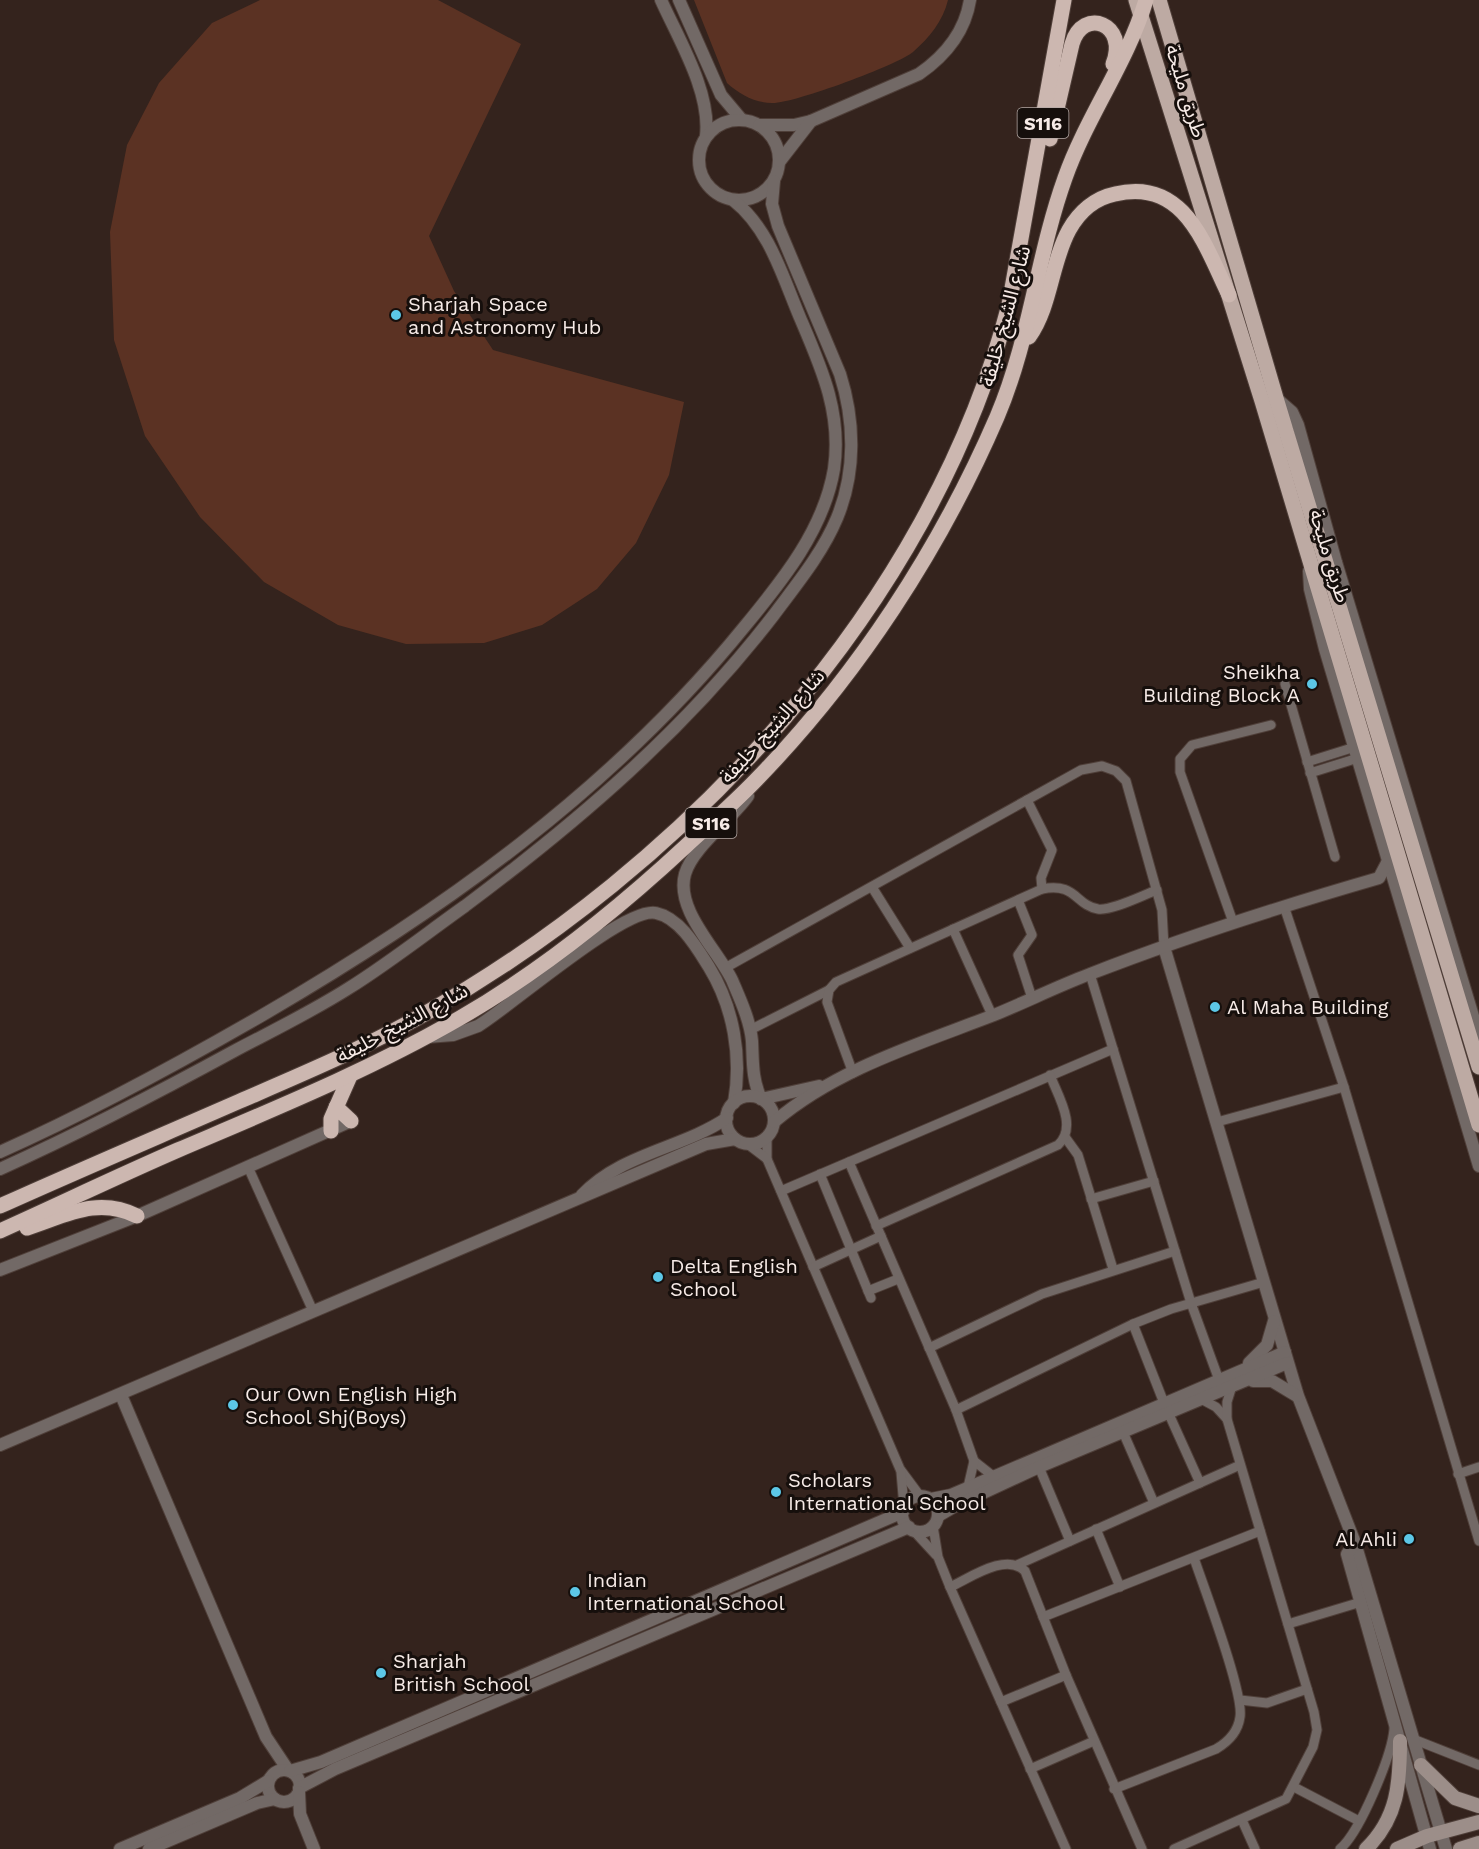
<svg xmlns="http://www.w3.org/2000/svg" width="1479" height="1849" viewBox="0 0 1479 1849" font-family="'Work Sans','Noto Sans Arabic',sans-serif">
  <rect width="100%" height="100%" fill="#34231d"/>
  <g fill="#5b3223">
    <polygon points="260,0 438,0 521,44 429,236 454,291 493,350 684,402 669,475 636,543 597,589 542,625 484,643 406,644 338,625 264,582 200,517 145,436 114,340 110,232 127,145 159,83 212,23"/>
    <path d="M694,0H948C943,21 929,38 913,52C897,65 793,104 772,103C755,103 739,94 727,83Z"/>
  </g>
  <g fill="none" stroke-linecap="round" stroke-linejoin="round">
    <defs>
      <g id="minor">
        <polyline points="1285,684 1335,857"/>
        <polyline points="1307,762 1355,747"/>
        <polyline points="1310,773 1358,758"/>
        <polyline points="1027,800 1052,850 1041,878 1042,889"/>
        <polyline points="872,887 910,948"/>
        <polyline points="1018,900 1032,935 1018,955 1032,998"/>
        <polyline points="1284,906 1344,1087 1479,1541"/>
        <polyline points="1233,922 1180,772 1180,759 1192,745 1271,725"/>
        <polyline points="953,929 992,1015"/>
        <polyline points="725,968 1081,770 1102,766 1116,771 1126,781 1162,910 1164,947"/>
        <polyline points="1090,974 1191,1303 1219,1380"/>
        <polyline points="750,1030 829,990"/>
        <path d="M853,1073L827,1002L829,990L836,982L1042,889C1076,882 1075,905 1098,909C1112,911 1143,895 1157,890"/>
        <polyline points="1217,1122 1344,1087"/>
        <polyline points="1065,1137 1078,1155 1113,1269"/>
        <polyline points="767,1138 767,1159 900,1469 920,1496"/>
        <polyline points="746,1143 767,1159"/>
        <polyline points="849,1162 956,1410 974,1461 993,1476"/>
        <polyline points="248,1167 313,1311"/>
        <polyline points="820,1174 871,1298"/>
        <polyline points="781,1191 1113,1049"/>
        <polyline points="1091,1199 1154,1181"/>
        <path d="M876,1226L1058,1145C1078,1127 1058,1096 1050,1075"/>
        <polyline points="813,1267 881,1236"/>
        <polyline points="868,1291 898,1279"/>
        <polyline points="1133,1324 1164,1403"/>
        <polyline points="929,1348 1042,1294 1175,1251"/>
        <polyline points="1201,1399 1216,1407 1227,1419"/>
        <polyline points="956,1410 1133,1324 1171,1309 1264,1282"/>
        <polyline points="1168,1412 1200,1483"/>
        <polyline points="1123,1432 1154,1503"/>
        <polyline points="1039,1467 1070,1541"/>
        <polyline points="901,1472 904,1507"/>
        <polyline points="1458,1474 1479,1467"/>
        <polyline points="968,1487 974,1461"/>
        <polyline points="933,1526 938,1557 950,1587 1066,1849"/>
        <polyline points="1096,1529 1120,1587"/>
        <polyline points="913,1530 936,1555"/>
        <polyline points="1017,1565 1240,1465"/>
        <path d="M950,1587C970,1578 1006,1552 1025,1571L1066,1675L1142,1849"/>
        <polyline points="1043,1617 1260,1531"/>
        <polyline points="1288,1624 1361,1602"/>
        <polyline points="1240,1700 1267,1703 1307,1689"/>
        <polyline points="1001,1702 1066,1675"/>
        <polyline points="1413,1739 1479,1765"/>
        <polyline points="1030,1769 1094,1741"/>
        <polyline points="1294,1787 1359,1821"/>
        <path d="M1114,1789L1216,1749C1228,1742 1238,1732 1240,1717C1244,1693 1204,1588 1194,1558"/>
        <polyline points="1242,1820 1255,1849"/>
        <polyline points="1174,1849 1286,1799 1313,1747 1317,1730 1314,1712 1227,1419 1227,1402 1232,1386"/>
        <path d="M1340,1849C1360,1832 1392,1755 1394,1729"/>
      </g>
      <g id="tertiary">
        <path d="M661,0C679,40 711,92 706,136"/>
        <polyline points="679,0 721,95 742,120"/>
        <circle cx="739" cy="160" r="40"/>
        <path d="M759,125H794L811,121L919,74C945,56 965,32 970,0"/>
        <polyline points="780,161 811,121"/>
        <polyline points="1276,398 1292,412 1298,425 1336,562 1479,1036"/>
        <polyline points="1309,571 1310,589 1325,649 1479,1166"/>
        <path d="M748,796C731,820 693,847 685,874C675,910 717,949 732,980C740,999 750,1020 752,1041C753,1062 752,1079 761,1099L819,1086"/>
        <polyline points="1164,947 1298,1396 1355,1543 1446,1849"/>
        <path d="M427,1037L453,1035L478,1026C511,1006 625,906 656,913C680,918 697,948 709,967C734,1008 742,1057 734,1103"/>
        <circle cx="750" cy="1120" r="24"/>
        <path d="M774,1122C836,1069 919,1044 994,1015C1026,1002 1058,986 1090,974C1185,937 1282,906 1379,878L1389,859"/>
        <path d="M0,1152C90,1112 176,1065 261,1016C442,911 613,789 745,626C783,580 824,529 834,469C842,414 822,369 801,320C783,278 770,229 733,200"/>
        <path d="M0,1169C80,1133 159,1092 236,1050C274,1030 313,1011 349,988C389,963 427,933 465,906C579,821 686,729 773,616C796,585 822,554 837,518C856,472 855,421 840,374L778,226L772,204L774,181"/>
        <path d="M582,1195C622,1153 681,1149 727,1118"/>
        <polyline points="0,1270 137,1216 351,1121"/>
        <polyline points="1249,1363 1267,1345 1274,1321"/>
        <polyline points="1253,1381 1272,1381 1297,1396"/>
        <polyline points="121,1395 266,1737 288,1770"/>
        <polyline points="0,1445 706,1144 735,1139"/>
        <circle cx="920" cy="1514" r="18"/>
        <polyline points="931,1499 951,1495 1285,1352"/>
        <polyline points="938,1516 955,1506 1039,1467 1287,1363"/>
        <polyline points="1355,1543 1347,1554 1430,1849"/>
        <circle cx="284" cy="1786" r="16"/>
        <polyline points="290,1771 321,1762 903,1512"/>
        <polyline points="299,1788 335,1769 909,1527"/>
        <polyline points="299,1792 300,1814 314,1849"/>
        <polyline points="120,1849 240,1798 268,1781"/>
        <polyline points="149,1849 257,1803 275,1799"/>
      </g>
      <g id="secondary">
        <polyline points="1421,1765 1455,1798 1479,1806"/>
        <path d="M1366,1849C1398,1818 1400,1783 1400,1741"/>
        <polyline points="1397,1849 1427,1836 1479,1822"/>
        <polyline points="1460,1849 1479,1843"/>
      </g>
      <g id="primary">
        <polyline points="1136,0 1262,401 1479,1125"/>
        <polyline points="1159,0 1276,398 1479,1067"/>
      </g>
      <g id="trunk">
        <path d="M1050,139L1072,44C1083,6 1129,24 1113,64"/>
        <path d="M1029,337C1051,306 1051,263 1069,230C1079,212 1095,198 1115,194C1185,177 1205,246 1229,295"/>
        <polyline points="336,1107 351,1121"/>
        <polyline points="331,1131 331,1119 350,1076"/>
        <path d="M0,1206C80,1170 160,1136 240,1101C300,1075 362,1049 419,1017C685,868 931,606 1009,305L1064,0"/>
        <path d="M27,1228C65,1216 97,1196 137,1216"/>
        <path d="M0,1231C60,1204 118,1176 178,1150C274,1109 370,1070 460,1018C543,970 616,911 686,846C710,824 735,802 757,779C857,676 940,549 997,417C1030,340 1037,256 1065,178C1087,116 1127,63 1146,0"/>
      </g>
    </defs>
    <use href="#minor" stroke="#4f3f39" stroke-width="11"/>
    <use href="#tertiary" stroke="#4f3f39" stroke-width="14"/>
    <use href="#secondary" stroke="#4f3f39" stroke-width="16"/>
    <use href="#primary" stroke="#4f3f39" stroke-width="17"/>
    <use href="#trunk" stroke="#4f3f39" stroke-width="17"/>
    <use href="#minor" stroke="#726966" stroke-width="9"/>
    <use href="#tertiary" stroke="#726966" stroke-width="12"/>
    <use href="#secondary" stroke="#9c8e89" stroke-width="14"/>
    <use href="#primary" stroke="#bdaaa3" stroke-width="15"/>
    <use href="#trunk" stroke="#ccb7b0" stroke-width="15"/>
  </g>
  <g fill="#5cc7e7" stroke="#160f0c" stroke-width="2">
    <circle cx="396" cy="315" r="6"/>
    <circle cx="1312" cy="684" r="6"/>
    <circle cx="1215" cy="1007" r="6"/>
    <circle cx="658" cy="1277" r="6"/>
    <circle cx="233" cy="1405" r="6"/>
    <circle cx="776" cy="1492" r="6"/>
    <circle cx="1409" cy="1539" r="6"/>
    <circle cx="575" cy="1592" r="6"/>
    <circle cx="381" cy="1673" r="6"/>
  </g>
  <g text-anchor="middle" dominant-baseline="central" stroke-width="6" stroke-linejoin="round" paint-order="stroke">
    <g fill="#160f0c" stroke="#b4a9a5" stroke-width="1.5">
      <rect x="1017.5" y="108" width="51" height="30" rx="4.5"/>
      <rect x="685.5" y="808" width="51" height="30" rx="4.5"/>
    </g>
    <g font-size="18" font-weight="bold" fill="#f7ebe7">
      <text x="1043" y="123">S116</text>
      <text x="711" y="823">S116</text>
    </g>
    <g font-size="20" fill="#f7ebe7" stroke="#160f0c">
      <text transform="translate(1186 91) rotate(73)">طريق مليحة</text>
      <text transform="translate(1005 316) rotate(-75)">شارع الشيخ خليفة</text>
      <text transform="translate(1330 556) rotate(73)">طريق مليحة</text>
      <text transform="translate(772 726) rotate(-48)">شارع الشيخ خليفة</text>
      <text transform="translate(402 1023) rotate(-28)">شارع الشيخ خليفة</text>
    </g>
    <g font-size="20" fill="#f7ebe7" stroke="#160f0c" text-anchor="start">
      <text x="408" y="304">Sharjah Space<tspan x="408" dy="23">and Astronomy Hub</tspan></text>
      <text x="1300" y="672" text-anchor="end">Sheikha<tspan x="1300" dy="23">Building Block A</tspan></text>
      <text x="1227" y="1007">Al Maha Building</text>
      <text x="670" y="1266">Delta English<tspan x="670" dy="23">School</tspan></text>
      <text x="245" y="1394">Our Own English High<tspan x="245" dy="23">School Shj(Boys)</tspan></text>
      <text x="788" y="1480">Scholars<tspan x="788" dy="23">International School</tspan></text>
      <text x="1397" y="1539" text-anchor="end">Al Ahli</text>
      <text x="587" y="1580">Indian<tspan x="587" dy="23">International School</tspan></text>
      <text x="393" y="1661">Sharjah<tspan x="393" dy="23">British School</tspan></text>
    </g>
  </g>
</svg>
